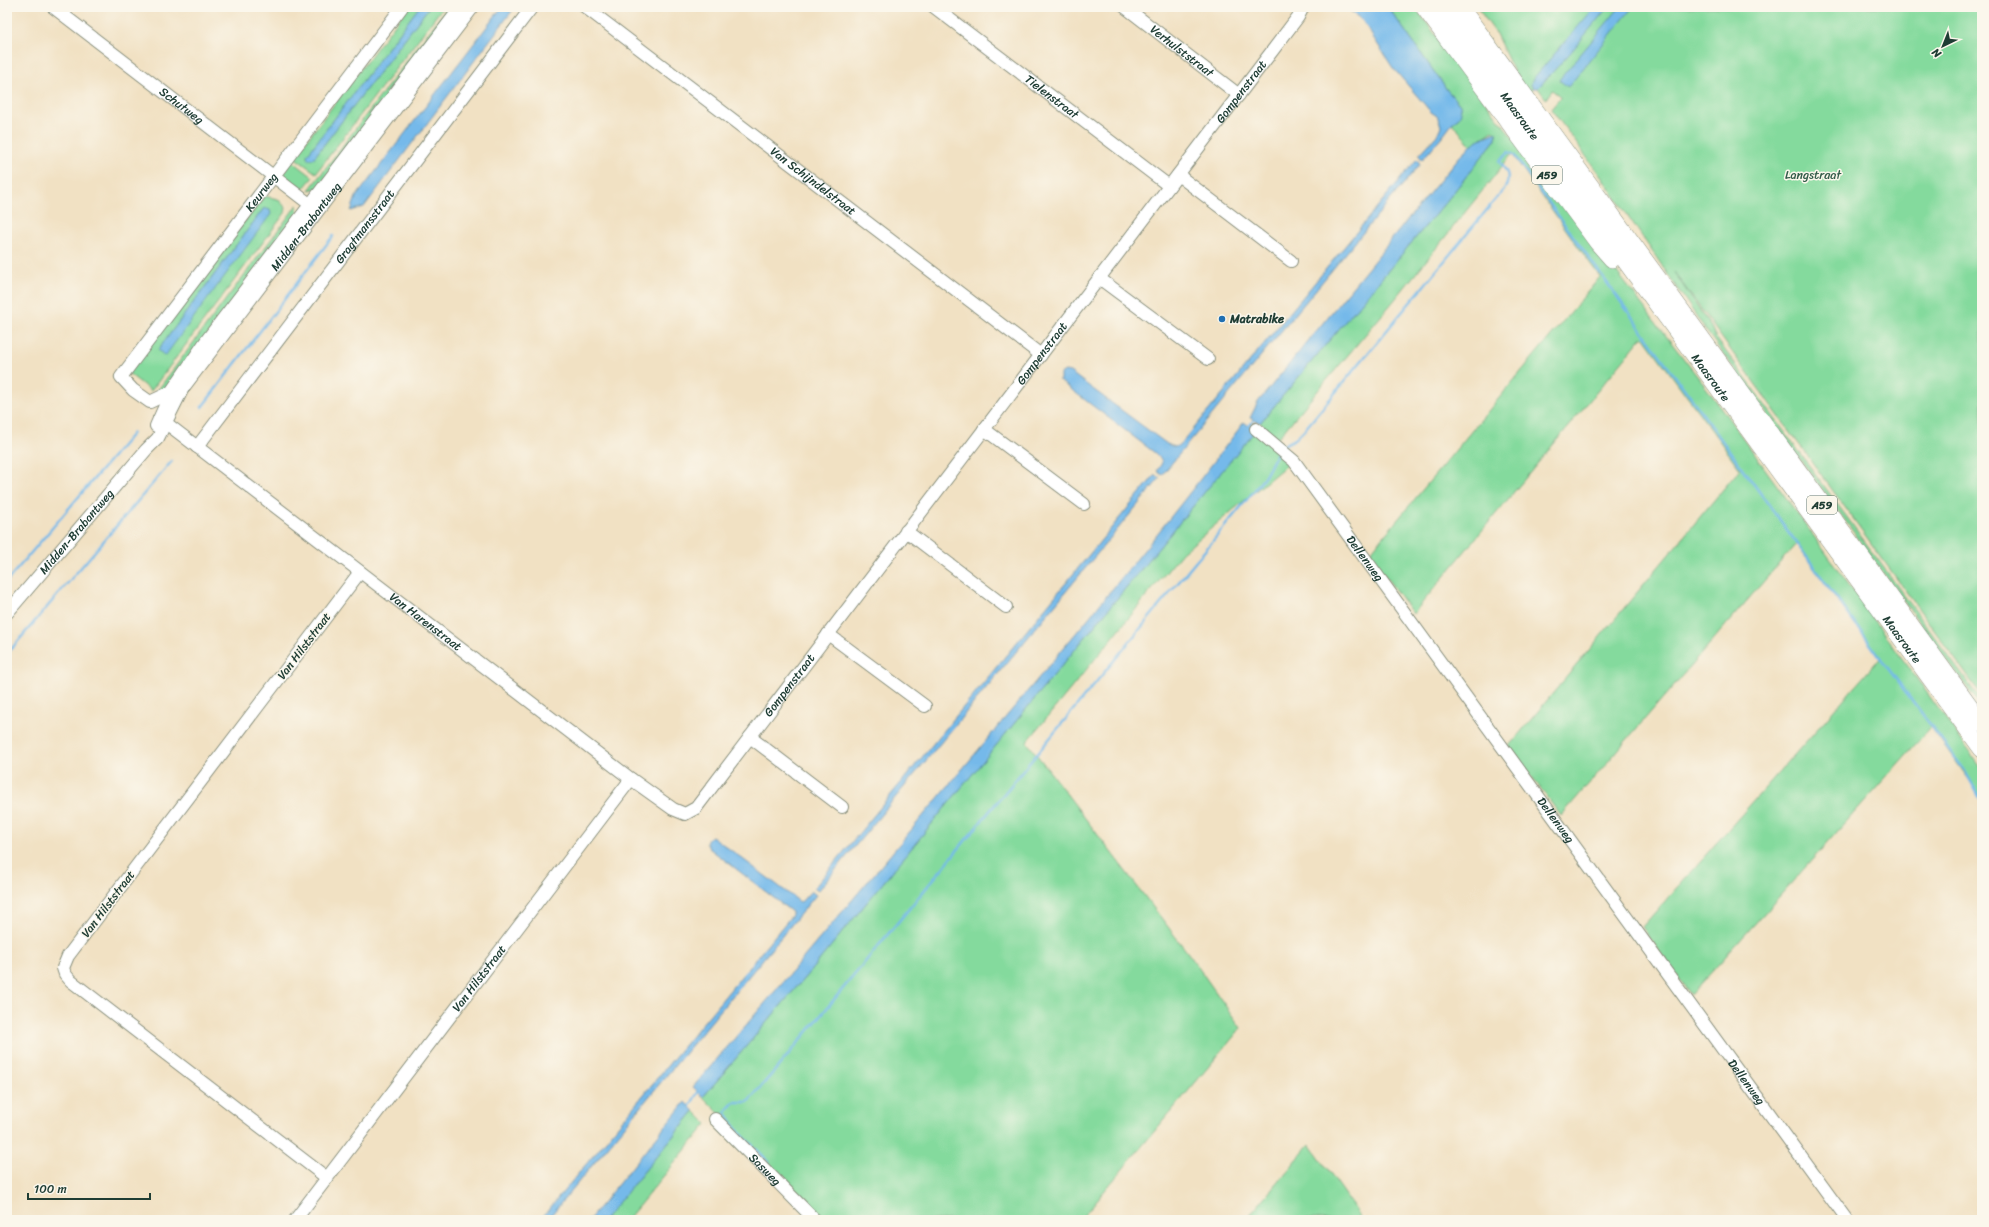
<svg xmlns="http://www.w3.org/2000/svg" width="1989" height="1227" viewBox="0 0 1989 1227" font-family="Sriracha,sans-serif">
  <rect width="100%" height="100%" fill="#fbf7ec"/>
  <filter id="ink" filterUnits="userSpaceOnUse"><feTurbulence type="fractalNoise" baseFrequency=".025" numOctaves="2"/><feDisplacementMap in="SourceGraphic" scale="8" xChannelSelector="R" yChannelSelector="G"/><feConvolveMatrix kernelMatrix="1 2 1 2 8 2 1 2 1" color-interpolation-filters="sRGB"/></filter>
  <filter id="wash" filterUnits="userSpaceOnUse"><feTurbulence type="fractalNoise" baseFrequency=".012" numOctaves="4" result="noise"/><feDisplacementMap in="SourceGraphic" scale="16" xChannelSelector="R" yChannelSelector="G"/><feGaussianBlur stdDeviation="0.9" result="paint"/><feColorMatrix in="noise" values="0 0 0 0 0 0 0 0 0 0 0 0 0 0 0 0 0 1.4 0 .05"/><feComposite in="paint" operator="in"/></filter>
  <g filter="url(#wash)">
    <rect width="100%" height="100%" fill="#f1e1c3"/>
    <g fill="#84da9d" stroke="#528c68" fill-rule="evenodd">
      <polygon points="408,7 419,7 307,155 308,159 313,159 429,7 443,7 316,173 294,157"/>
      <polygon points="448,7 458,7 319,188 309,190"/>
      <polygon points="1388,7 1415,7 1470,82 1711,394 1982,769 1982,802 1970,781 1931,727 1691,995 1642,927 1880,658 1796,544 1561,816 1509,746 1740,469 1643,336 1413,614 1369,554 1600,277 1512,154 1392,303 1277,439 1260,423 1449,198 1496,139 1496,132 1493,131 1471,145 1452,123 1458,119 1460,105 1447,90"/>
      <polygon points="1477,7 1982,7 1982,696 1674,272 1711,327 1716,338 1982,702 1982,708 1705,329 1605,182 1551,109 1561,97 1552,90 1546,99 1538,88 1543,82 1531,85 1533,88 1528,94 1518,80 1495,32"/>
      <polygon points="291,160 313,177 303,189 288,179 284,173"/>
      <path d="M264,196L278,199L286,208L285,213L151,391L128,373ZM264,208H265L158,350Z"/>
      <polygon points="297,205 298,213 163,395 154,395"/>
      <polygon points="1255,431 1290,462 1182,553 1027,742 1191,957 1241,1028 1080,1220 825,1220 703,1097 812,969"/>
      <polygon points="694,1111 707,1124 627,1220 604,1220"/>
      <polygon points="1310,1144 1354,1207 1360,1219 1246,1220"/>
    </g>
    <g fill="#74b9ea" stroke="#4a7b8f">
      <polygon points="419,7 429,7 313,159 308,159 307,155"/>
      <polygon points="502,7 515,7 364,207 351,211 356,197"/>
      <polygon points="1345,7 1388,7 1447,90 1460,105 1461,113 1458,119 1452,123 1443,135 1422,160 1419,155 1437,135 1441,126 1437,116 1431,112 1393,68 1362,20"/>
      <polygon points="1595,7 1608,7 1571,52 1538,88 1533,88 1531,85 1532,80"/>
      <polygon points="1620,7 1633,7 1568,87 1559,80"/>
      <polygon points="1496,132 1496,139 1449,198 1260,423 1250,418 1258,402 1460,156 1476,141"/>
      <polygon points="1417,159 1420,164 1162,475 1157,471 1162,463 1161,459 1155,453 1060,381 1060,374 1065,371 1070,372 1167,444 1175,447 1181,444"/>
      <polygon points="264,208 270,210 271,214 165,356 158,350"/>
      <path d="M1244,422L1255,431L812,969L703,1097L693,1087C793,971 892,853 990,736C1077,632 1164,529 1244,422Z"/>
      <polygon points="1155,475 1160,478 818,891 814,888"/>
      <polygon points="712,836 800,902 802,901 811,891 816,895 547,1220 540,1220 792,915 792,912 709,848 706,843 708,839"/>
      <polygon points="685,1102 694,1111 604,1220 589,1220"/>
    </g>
    <g fill="none" stroke-linecap="round" stroke-linejoin="round">
      <g stroke="#74b9ea" stroke-width="2.5">
        <polyline points="202,407 333,236"/>
        <polyline points="1249,426 1253,421"/>
        <path d="M1282,446L1295,439L1305,429L1505,188C1511,176 1507,171 1499,161L1509,152L1514,155L1887,667L1965,771L1982,802"/>
        <polyline points="7,581 133,433"/>
        <polyline points="7,654 172,461"/>
        <polyline points="690,1106 698,1092"/>
        <polyline points="769,1162 739,1132 725,1112 734,1102 748,1102 789,1054 1254,491 1265,476 1278,451"/>
      </g>
    </g>
  </g>
  <g filter="url(#ink)">
    <g fill="none" stroke-linecap="round" stroke-linejoin="round">
      <defs>
        <g id="minor">
          <path id="s1" d="M53,7L316,209"/>
          <path id="s2" d="M585,7L1041,355"/>
          <path id="s3" d="M934,7L1169,186"/>
          <path id="s4" d="M1125,7L1239,95"/>
          <polyline points="1178,175 1291,261"/>
          <polyline points="1099,278 1208,359"/>
          <path id="s5" d="M171,392L150,402L133,390L121,377L402,7"/>
          <path id="s6" d="M159,419L166,423L631,779L673,809L685,814L696,808L699,804L1298,17L1303,7"/>
          <polyline points="156,426 171,392 206,341 461,7"/>
          <polyline points="984,429 1084,504"/>
          <path id="s7" d="M1256,429L1294,461L1847,1220"/>
          <path id="s8" d="M197,447L532,7"/>
          <polyline points="906,531 1006,607"/>
          <path id="s9" d="M360,572L68,956L63,968L65,974L71,981L327,1178L631,779"/>
          <path id="s10" d="M7,613L146,450L158,438L183,388L473,7"/>
          <polyline points="828,634 925,706"/>
          <polyline points="750,737 842,807"/>
          <path id="s11" d="M715,1119L815,1220"/>
          <polyline points="295,1220 327,1178"/>
        </g>
        <g id="highway">
          <polyline points="1424,7 1598,243 1612,259"/>
          <path id="s12" d="M1440,7L1982,749"/>
          <polyline points="1460,7 1982,723"/>
        </g>
      </defs>
      <use href="#minor" stroke="#888f7c" stroke-width="14"/>
      <use href="#highway" stroke="#888f7c" stroke-width="18"/>
      <use href="#minor" stroke="#fff" stroke-width="12"/>
      <use href="#highway" stroke="#fff" stroke-width="17"/>
    </g>
  </g>
  <circle fill="#1f6fb2" stroke="#fbf7ec" stroke-width="1.5" cx="1222" cy="319" r="4"/>
  <g text-anchor="middle" dominant-baseline="central" stroke-width="3" stroke-linejoin="round" paint-order="stroke">
    <g fill="#fbf7ec" stroke="#61756b" stroke-width="1">
      <rect x="1532" y="166" width="30" height="18" rx="3"/>
      <rect x="1807" y="496" width="30" height="18" rx="3"/>
    </g>
    <g font-size="11" font-weight="bold" fill="#1f3d34">
      <text x="1547" y="175">A59</text>
      <text x="1822" y="505">A59</text>
    </g>
    <g font-size="12" fill="#1f3d34" stroke="#fbf7ec">
      <text stroke="none"><textPath href="#s4" startOffset="72">Verhulststraat</textPath></text>
      <text stroke="none"><textPath href="#s6" startOffset="1571">Gompenstraat</textPath></text>
      <text stroke="none"><textPath href="#s3" startOffset="148">Tielenstraat</textPath></text>
      <text stroke="none"><textPath href="#s1" startOffset="162">Schutweg</textPath></text>
      <text stroke="none"><textPath href="#s12" startOffset="135">Maasroute</textPath></text>
      <text stroke="none"><textPath href="#s2" startOffset="287">Van Schijndelstraat</textPath></text>
      <text stroke="none"><textPath href="#s5" startOffset="294">Keurweg</textPath></text>
      <text stroke="none"><textPath href="#s10" startOffset="490">Midden-Brabantweg</textPath></text>
      <text stroke="none"><textPath href="#s8" startOffset="277">Gragtmansstraat</textPath></text>
      <text stroke="none"><textPath href="#s6" startOffset="1242">Gompenstraat</textPath></text>
      <text stroke="none"><textPath href="#s12" startOffset="459">Maasroute</textPath></text>
      <text stroke="none"><textPath href="#s10" startOffset="107">Midden-Brabantweg</textPath></text>
      <text stroke="none"><textPath href="#s7" startOffset="170">Dellenweg</textPath></text>
      <text stroke="none"><textPath href="#s6" startOffset="335">Van Harenstraat</textPath></text>
      <text stroke="none"><textPath href="#s12" startOffset="783">Maasroute</textPath></text>
      <text transform="translate(304 646) rotate(-53)">Van Hilststraat</text>
      <text stroke="none"><textPath href="#s6" startOffset="825">Gompenstraat</textPath></text>
      <text stroke="none"><textPath href="#s7" startOffset="494">Dellenweg</textPath></text>
      <text transform="translate(108 904) rotate(-53)">Van Hilststraat</text>
      <text stroke="none"><textPath href="#s9" startOffset="1085">Van Hilststraat</textPath></text>
      <text stroke="none"><textPath href="#s7" startOffset="818">Dellenweg</textPath></text>
      <text stroke="none"><textPath href="#s11" startOffset="71">Sasweg</textPath></text>
    </g>
    <g font-size="12" fill="#335c49" stroke="#fbf7ec">
      <text x="1813" y="175">Langstraat</text>
    </g>
    <g font-size="12" font-weight="bold" fill="#1f3d34" stroke="#fbf7ec" text-anchor="start">
      <text x="1230" y="319">Matrabike</text>
    </g>
  </g>
  <rect width="1989" height="1227" fill="none" stroke="#fbf7ec" stroke-width="24"/>
  <g transform="translate(1943 46) rotate(223)" stroke="#fbf7ec" stroke-width="3" paint-order="stroke">
  <path d="M0-3L7 15L0 10L-7 15Z" fill="#1f3d34"/>
  <text y="-6" font-size="11" font-weight="bold" text-anchor="middle" fill="#1f3d34">N</text>
  </g>
  <path d="M28 1193v6h122v-6" fill="none" stroke="#1f3d34" stroke-width="2"/>
  <text x="34" y="1193" font-size="12" fill="#1f3d34" stroke="#fbf7ec" stroke-width="3" paint-order="stroke">100 m</text>
</svg>
